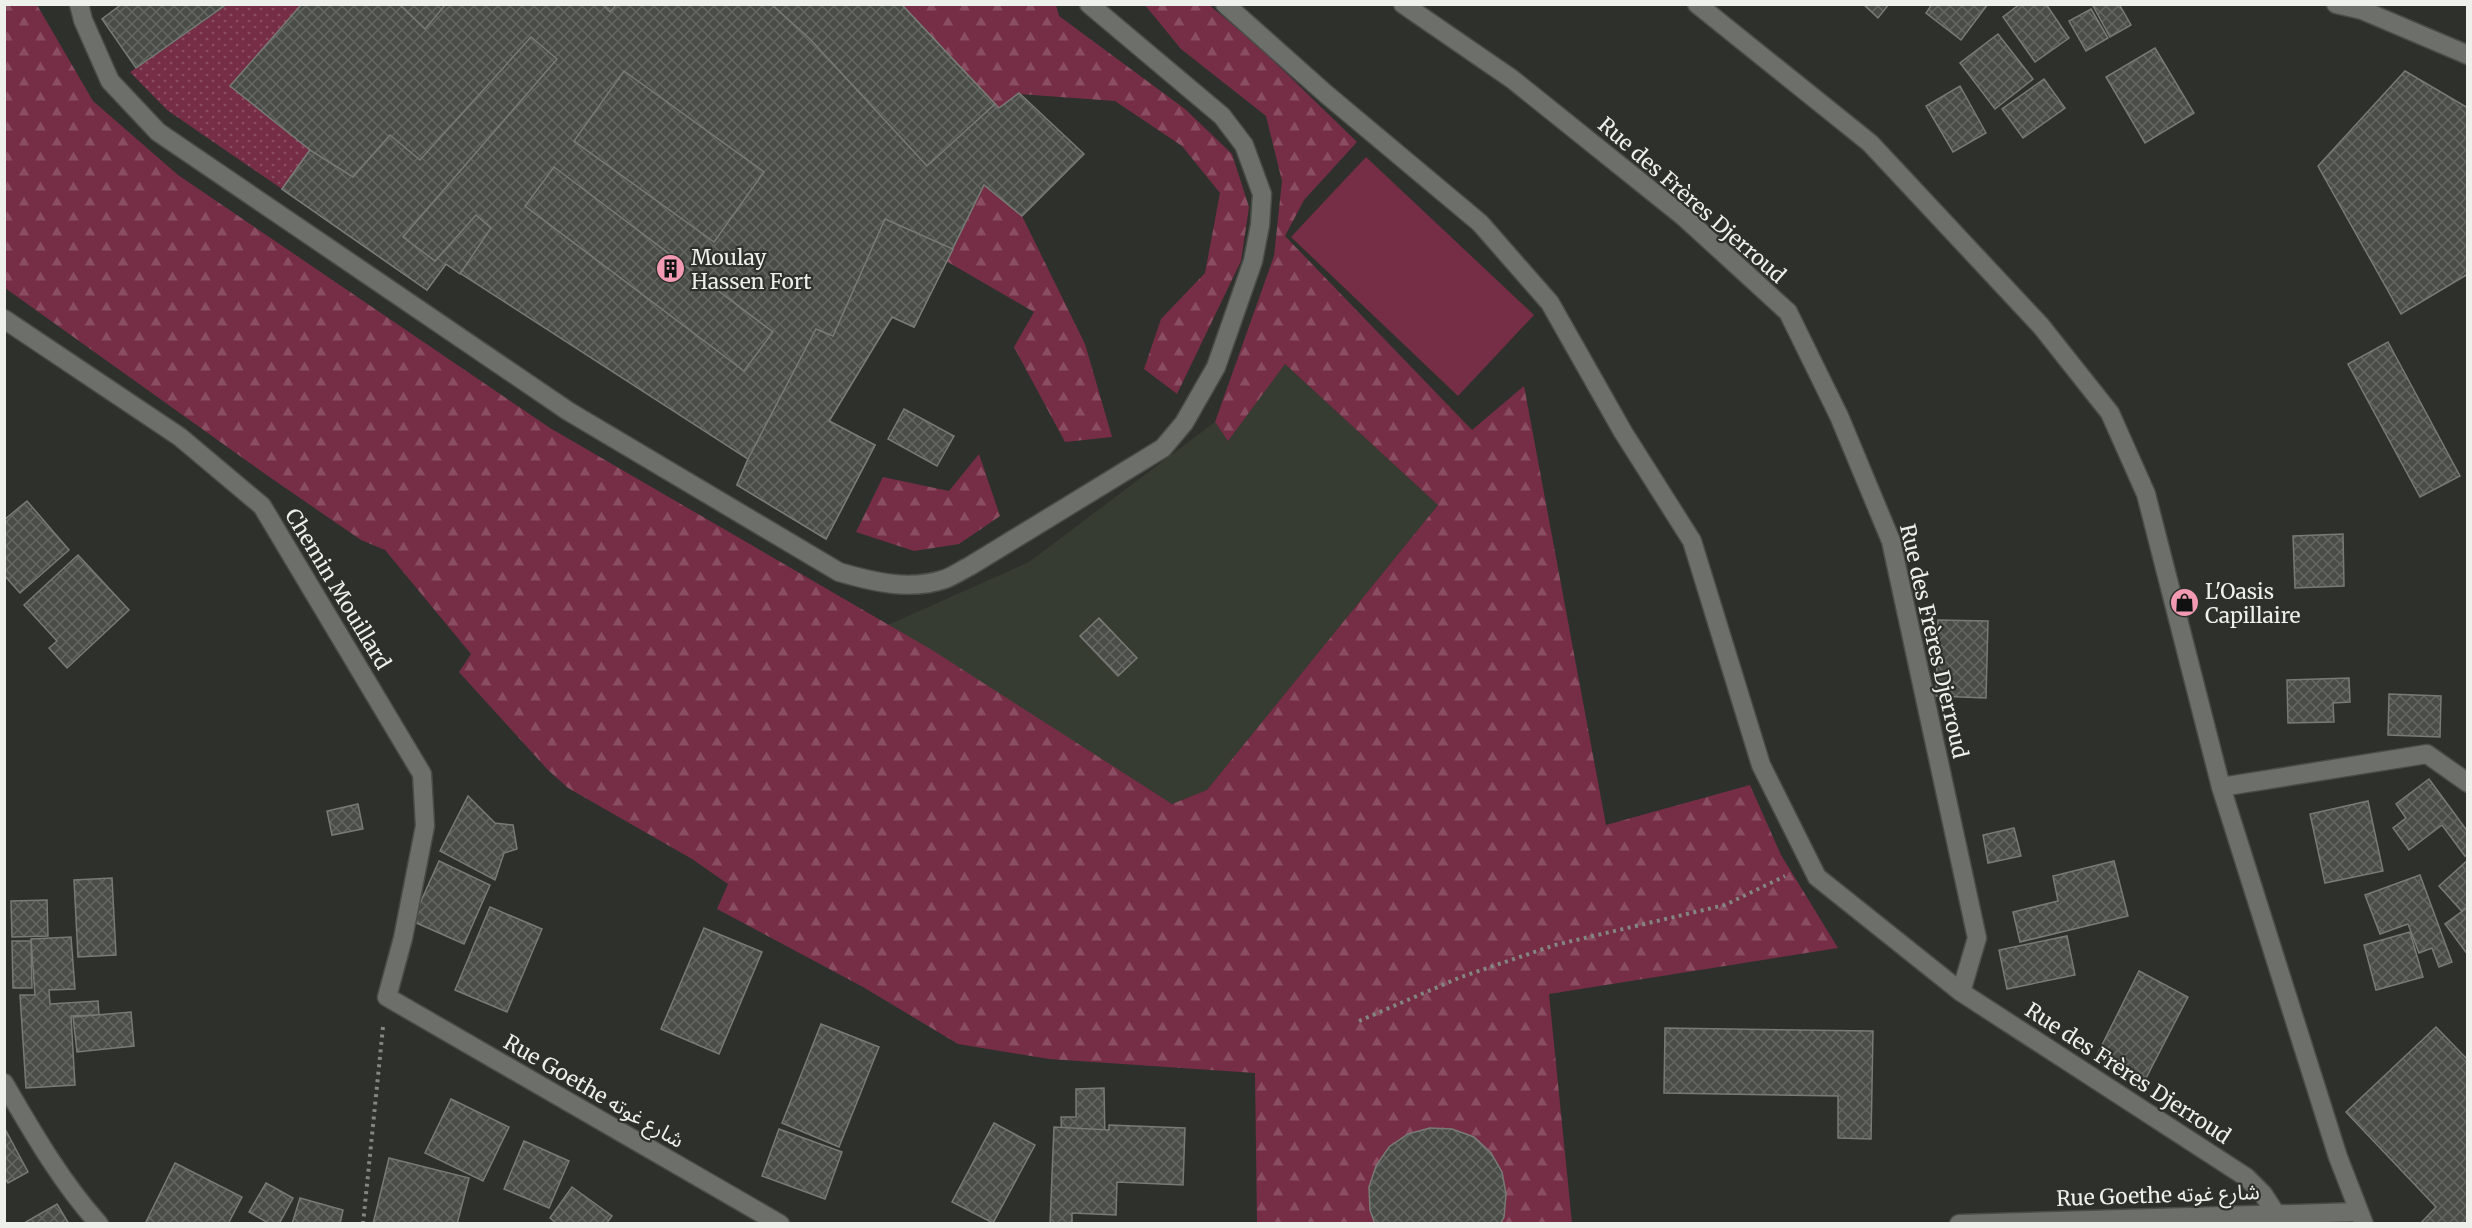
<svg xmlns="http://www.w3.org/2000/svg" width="2472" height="1228" viewBox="0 0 2472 1228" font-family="Merriweather,'Noto Sans Arabic',serif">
  <defs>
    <pattern id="grass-dots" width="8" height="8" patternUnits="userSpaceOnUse" patternTransform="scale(1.5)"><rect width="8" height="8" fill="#762e46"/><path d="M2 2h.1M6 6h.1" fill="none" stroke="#8a4d61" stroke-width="1.8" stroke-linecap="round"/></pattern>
    <pattern id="forest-firs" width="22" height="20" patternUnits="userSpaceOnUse" patternTransform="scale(1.5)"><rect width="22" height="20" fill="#762e46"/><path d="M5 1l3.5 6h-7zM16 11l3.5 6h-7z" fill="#8a4d61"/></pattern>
    <pattern id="building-cross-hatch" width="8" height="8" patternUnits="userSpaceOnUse" patternTransform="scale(1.5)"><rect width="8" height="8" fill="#4a4d47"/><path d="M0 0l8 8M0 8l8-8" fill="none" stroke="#646762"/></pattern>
  </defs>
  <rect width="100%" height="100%" fill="#2d302b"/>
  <polygon fill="#373c32" points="1285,364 1438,505 1207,790 1172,804 888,625 1029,562 1215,422 1228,441"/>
  <polygon fill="url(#grass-dots)" points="227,5 302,5 230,86 310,150 282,189 167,110 130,72"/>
  <g fill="url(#forest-firs)">
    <polygon points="4,5 37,5 93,101 178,175 550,428 932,650 1172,804 1207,790 1438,505 1285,364 1228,441 1215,422 1274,256 1282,181 1266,116 1181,49 1145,5 1209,5 1256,44 1357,142 1304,200 1285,236 1472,430 1524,386 1606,825 1750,785 1781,855 1838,948 1549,994 1572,1223 1257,1223 1255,1073 1049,1059 958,1044 863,987 717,909 728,884 692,859 568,788 548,770 459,672 471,654 385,550 361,540 268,476 5,288"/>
    <polygon points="901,5 1056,5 1059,16 1185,109 1232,154 1249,207 1241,261 1177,394 1144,369 1161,319 1205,273 1220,193 1182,146 1115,101 1019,94 999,108"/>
    <polygon points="984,185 1022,216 1085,344 1112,437 1065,442 1014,347 1034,312 946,261"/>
    <polygon points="979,454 1000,516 959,544 914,551 856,532 883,477 949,491"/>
  </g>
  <polygon fill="#762e46" points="1366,157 1534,315 1458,396 1291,237"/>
  <g fill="url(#building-cross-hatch)" stroke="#787b75" stroke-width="1.5" fill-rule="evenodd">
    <polygon points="122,4 227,4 136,68 102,19"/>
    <path d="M302,4H901L999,108L1019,93L1084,154L1022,216L984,185L914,327L892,317L829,421L875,445L826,539L737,485L748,459L446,264L427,290L282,189L310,150L230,86ZM892,256L908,263L899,285L883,278Z"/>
    <polygon points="399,4 446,4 425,29"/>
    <polygon points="602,4 617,4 610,12"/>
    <polygon points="771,4 901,4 995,104 927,166 810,39"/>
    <polygon points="1863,4 1889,4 1878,18"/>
    <polygon points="1932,4 1988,4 1961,40 1926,13"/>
    <polygon points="2020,4 2046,4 2069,38 2035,62 2003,17"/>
    <polygon points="2092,4 2119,4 2131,25 2110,37"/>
    <polygon points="2091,9 2108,38 2086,51 2069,21"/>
    <polygon points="1998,34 2033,79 1995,109 1960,63"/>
    <polygon points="531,37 557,59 403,237 435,261 476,215 491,228 460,274 446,264 427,290 282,189 310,150 353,177 390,135 420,160"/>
    <polygon points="2155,48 2194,113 2145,143 2106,77"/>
    <polygon points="624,71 764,172 714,242 574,141"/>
    <polygon points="2405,71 2468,108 2468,274 2401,314 2318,166"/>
    <polygon points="2044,79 2065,108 2023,138 2002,109"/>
    <polygon points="1960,86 1986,133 1953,152 1926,106"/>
    <polygon points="554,167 773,332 744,371 525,206"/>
    <polygon points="885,219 953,249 914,327 892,317 829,421 875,445 826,539 737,485 748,459 816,329 833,336"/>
    <polygon points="2388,342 2460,476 2420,497 2348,364"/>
    <polygon points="904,409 954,436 937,466 888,439"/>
    <polygon points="27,501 69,550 20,593 4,575 4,520"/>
    <polygon points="2343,534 2344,586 2295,588 2293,536"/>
    <polygon points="78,555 129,610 67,668 49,648 57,641 24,605"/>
    <polygon points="1099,618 1137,658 1118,676 1080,636"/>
    <polygon points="1938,620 1988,621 1986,698 1936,696"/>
    <polygon points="2349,678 2350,702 2333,703 2334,722 2288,723 2287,680"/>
    <polygon points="2389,694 2441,696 2440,737 2388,735"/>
    <polygon points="2429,779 2468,832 2468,855 2465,856 2442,825 2409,850 2393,828 2406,818 2396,804"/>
    <polygon points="468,796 495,823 513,825 517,849 504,853 495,880 440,851"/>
    <polygon points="2368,801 2383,871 2325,883 2310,814"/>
    <polygon points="358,804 363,829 332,835 327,811"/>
    <polygon points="2014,828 2021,856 1988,863 1983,835"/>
    <polygon points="2468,860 2468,918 2439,886"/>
    <polygon points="439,861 490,885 464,944 412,921"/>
    <polygon points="2114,861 2128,916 2020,942 2013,912 2058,901 2053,876"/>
    <polygon points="2420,875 2452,962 2439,967 2432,948 2419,953 2408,924 2380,934 2365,895"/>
    <polygon points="112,878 116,955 78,957 74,880"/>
    <polygon points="47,900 48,936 12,937 11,901"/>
    <polygon points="490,907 542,929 507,1012 455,990"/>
    <polygon points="2468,907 2468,955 2445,924"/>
    <polygon points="704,928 762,952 719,1054 661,1029"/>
    <polygon points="2410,932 2423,977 2376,990 2364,945"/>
    <polygon points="2067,936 2075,975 2007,989 1999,950"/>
    <polygon points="71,937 75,989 49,990 50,1004 98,1001 99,1015 71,1016 75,1085 26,1088 20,995 35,995 31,939"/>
    <polygon points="12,941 31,941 32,988 13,988"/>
    <polygon points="2139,971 2188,997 2144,1082 2096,1057"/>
    <polygon points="131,1012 134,1046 77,1052 73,1017"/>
    <polygon points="821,1024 879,1047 839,1147 782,1123"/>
    <polygon points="2436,1027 2468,1060 2468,1224 2420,1224 2436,1207 2346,1112"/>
    <polygon points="1665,1028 1873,1031 1871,1139 1838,1138 1838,1096 1664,1093"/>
    <polygon points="1104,1088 1105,1143 1062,1145 1061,1117 1076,1117 1076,1089"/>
    <polygon points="451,1099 509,1127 483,1181 425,1153"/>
    <polygon points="994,1123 1035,1145 993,1223 952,1202"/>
    <polygon points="1109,1125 1185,1128 1183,1185 1117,1182 1116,1215 1072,1213 1072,1224 1050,1224 1054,1127 1109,1130"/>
    <polygon points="4,1127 28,1172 8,1183 4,1177"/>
    <polygon points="1430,1128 1452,1129 1474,1137 1491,1153 1502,1172 1506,1194 1504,1217 1500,1224 1375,1224 1370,1210 1369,1187 1376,1166 1389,1147 1408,1134"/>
    <polygon points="779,1129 842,1152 825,1199 762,1176"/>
    <polygon points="524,1141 569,1161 549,1208 504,1189"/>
    <polygon points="389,1158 469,1178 457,1224 373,1224"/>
    <polygon points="175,1163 242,1197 228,1224 145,1224"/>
    <polygon points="266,1183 293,1198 279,1224 270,1224 249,1212"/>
    <polygon points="572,1187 612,1216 606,1224 557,1224 550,1218"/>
    <polygon points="300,1198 343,1210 340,1224 292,1224"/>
    <polygon points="57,1204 69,1224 24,1223"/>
  </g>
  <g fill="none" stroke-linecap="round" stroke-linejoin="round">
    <defs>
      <polyline id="service" points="2221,787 2427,754 2468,783"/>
      <g id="minor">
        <path d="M79,4L83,20L110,81L158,132L568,411L839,572C873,582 910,591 945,579C953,576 962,570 970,566L1163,448L1184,423L1216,367L1253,261L1260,225L1262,194L1244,145L1222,116L1089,4"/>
        <polyline points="1225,4 1326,94 1480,223 1550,303 1623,432 1692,541 1761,765 1817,877 1961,992"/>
        <polyline points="1403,4 1512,79 1684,217 1788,312 1839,416 1891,541 1977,938 1961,992 2246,1177 2263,1194 2276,1214"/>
        <polyline points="2336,4 2362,10 2468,55"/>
        <polyline points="4,319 180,437 262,506 422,774 425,826 403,938 387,997 780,1224"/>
        <path d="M4,1083C32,1131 61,1182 99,1224"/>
        <polyline points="1959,1224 2358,1212"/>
      </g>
      <polyline id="secondary" points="1697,4 1870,143 2041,326 2110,413 2146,494 2221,787 2338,1157 2364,1224"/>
    </defs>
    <use href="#service" stroke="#4a4c47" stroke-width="21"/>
    <use href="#minor" stroke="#4a4c47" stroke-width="21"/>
    <use href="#secondary" stroke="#4a4c47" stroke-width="21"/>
    <g stroke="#838681" stroke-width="4" stroke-dasharray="3 4.5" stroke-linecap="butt">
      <polyline points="1359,1021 1461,977 1555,945 1725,905 1785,876"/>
      <polyline points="363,1224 383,1027"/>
    </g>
    <use href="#service" stroke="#6d706a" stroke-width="18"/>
    <use href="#minor" stroke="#6d706a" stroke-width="18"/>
    <use href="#secondary" stroke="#6d706a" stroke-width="18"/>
  </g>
  <defs>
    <symbol id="building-disc" viewBox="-11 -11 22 22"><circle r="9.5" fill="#f19ab2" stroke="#2d302b"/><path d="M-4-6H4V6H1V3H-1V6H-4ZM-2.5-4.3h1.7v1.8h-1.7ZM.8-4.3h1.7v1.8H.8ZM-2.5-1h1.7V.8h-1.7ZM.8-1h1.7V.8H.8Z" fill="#111"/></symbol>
    <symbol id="shop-disc" viewBox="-11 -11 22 22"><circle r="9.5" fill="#f19ab2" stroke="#2d302b"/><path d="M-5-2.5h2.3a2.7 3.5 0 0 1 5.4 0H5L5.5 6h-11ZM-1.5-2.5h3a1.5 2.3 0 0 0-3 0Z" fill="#111"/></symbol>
  </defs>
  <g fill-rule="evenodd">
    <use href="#building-disc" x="654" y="252" width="33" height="33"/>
    <use href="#shop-disc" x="2168" y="586" width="33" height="33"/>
  </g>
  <g text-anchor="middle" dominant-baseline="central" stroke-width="4.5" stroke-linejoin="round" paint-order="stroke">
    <g font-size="21" fill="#eef0ec" stroke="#2d302b">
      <text transform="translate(1692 200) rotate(41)">Rue des Frères Djerroud</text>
      <text transform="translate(338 589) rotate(59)">Chemin Mouillard</text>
      <text transform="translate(1934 641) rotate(77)">Rue des Frères Djerroud</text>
      <text transform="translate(2128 1073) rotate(33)">Rue des Frères Djerroud</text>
      <text transform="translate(594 1091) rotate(30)">Rue Goethe شارع غوته</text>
      <text transform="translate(2158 1195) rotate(-2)">Rue Goethe شارع غوته</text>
    </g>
    <g font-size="21" fill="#eef0ec" stroke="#2d302b" text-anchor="start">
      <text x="691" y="257">Moulay<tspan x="691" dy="24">Hassen Fort</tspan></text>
      <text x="2205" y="591">L'Oasis<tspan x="2205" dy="24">Capillaire</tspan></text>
    </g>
  </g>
  <rect width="2472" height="1228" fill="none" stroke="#eef0ec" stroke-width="12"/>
</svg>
